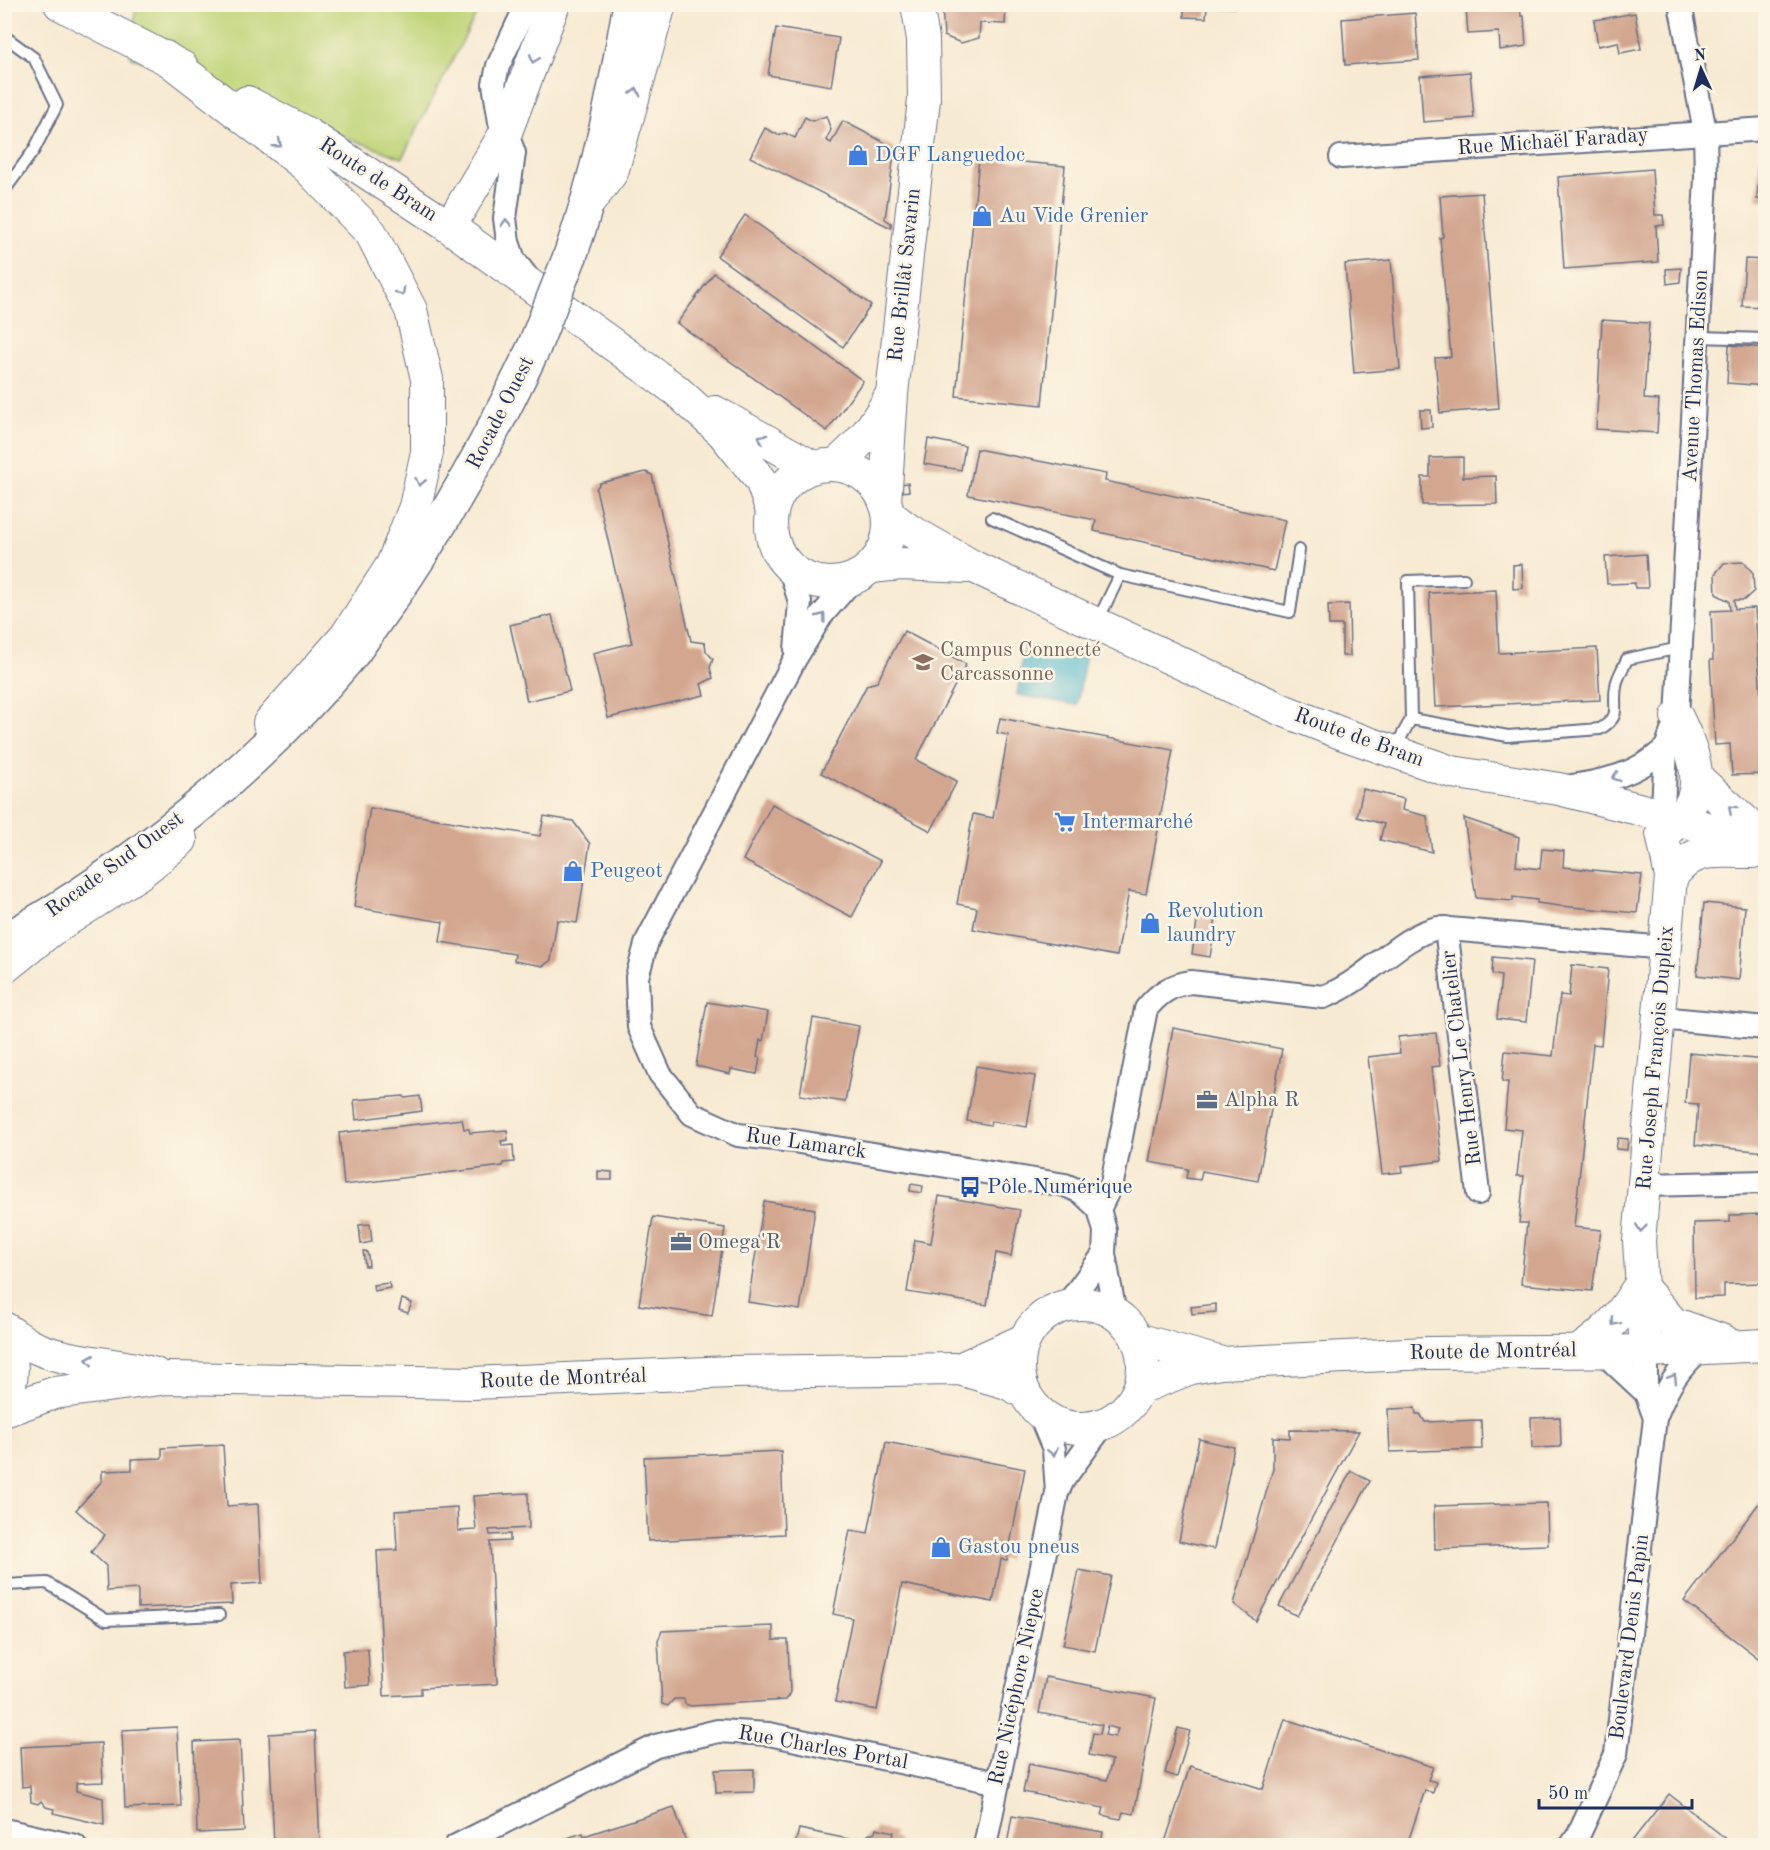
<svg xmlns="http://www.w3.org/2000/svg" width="1770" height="1850" viewBox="0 0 1770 1850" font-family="'Old Standard TT',serif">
  <rect width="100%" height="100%" fill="#fcf5e5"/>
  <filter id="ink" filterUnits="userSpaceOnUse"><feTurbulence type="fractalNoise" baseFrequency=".0167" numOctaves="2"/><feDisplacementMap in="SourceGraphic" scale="12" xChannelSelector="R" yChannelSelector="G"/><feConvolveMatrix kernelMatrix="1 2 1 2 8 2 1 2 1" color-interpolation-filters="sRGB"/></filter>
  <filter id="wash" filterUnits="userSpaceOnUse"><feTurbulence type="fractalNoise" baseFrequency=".008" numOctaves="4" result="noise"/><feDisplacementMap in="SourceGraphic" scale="24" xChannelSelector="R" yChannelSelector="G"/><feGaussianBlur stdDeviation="1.35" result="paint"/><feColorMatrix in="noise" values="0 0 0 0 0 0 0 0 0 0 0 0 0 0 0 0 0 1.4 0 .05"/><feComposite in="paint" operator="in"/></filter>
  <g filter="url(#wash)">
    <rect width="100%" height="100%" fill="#f7ead2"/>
    <polygon fill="#bfd478" stroke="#6d826b" stroke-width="1.5" points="136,5 481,5 402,158 130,57"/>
    <polygon fill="#4fb7cc" stroke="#357395" stroke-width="1.5" points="1024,647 1085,658 1077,705 1017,695"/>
    <g id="blocks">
      <g fill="#d2a68f" fill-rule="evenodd">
        <polygon points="942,4 1006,4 1005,24 980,23 979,38 961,43 944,36"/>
        <polygon points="1184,4 1239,4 1239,8 1207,7 1206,18 1184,17"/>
        <polygon points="1520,4 1521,16 1524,16 1526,46 1500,50 1499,32 1468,34 1466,8"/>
        <polygon points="1415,13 1419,60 1345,65 1342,19"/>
        <polygon points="1635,13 1641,49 1620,53 1618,42 1598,46 1594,20"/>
        <polygon points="776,28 839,38 831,86 768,75"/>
        <polygon points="1470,72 1474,118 1423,122 1420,76"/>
        <polygon points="826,116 831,130 826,140 831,143 843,121 895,148 885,219 891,223 891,228 750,157 765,128 778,135 785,133 795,138 805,117 812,121"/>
        <polygon points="979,158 1065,166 1042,405 956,396"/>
        <polygon points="1760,158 1766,158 1766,200 1757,199"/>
        <polygon points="1652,169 1655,215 1663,215 1664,225 1656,226 1658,262 1564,269 1558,177"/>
        <polygon points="1482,193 1499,408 1440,413 1435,358 1451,357 1440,238 1443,237 1440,196"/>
        <polygon points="745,215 871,305 843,347 717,256"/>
        <polygon points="1745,259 1766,260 1766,307 1742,306"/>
        <polygon points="1391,260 1400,369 1354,373 1345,264"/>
        <polygon points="1681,268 1680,282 1667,284 1666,269"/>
        <polygon points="714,273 863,381 827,431 677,323"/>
        <polygon points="1602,320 1649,323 1644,399 1659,400 1657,433 1596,429"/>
        <polygon points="1729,345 1766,348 1766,386 1727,383"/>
        <polygon points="1420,410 1431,410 1432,427 1421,428"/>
        <polygon points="928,439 965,446 961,470 924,464"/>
        <polygon points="977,449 1106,474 1105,481 1285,520 1274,571 1094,531 1096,520 968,495"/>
        <polygon points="1463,457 1463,477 1496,476 1497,504 1422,505 1422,477 1430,477 1430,458"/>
        <polygon points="646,472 652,475 691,641 705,643 706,651 713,659 710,668 713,678 701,684 704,695 608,718 593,653 632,643 596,489 600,483"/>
        <polygon points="908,483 909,491 902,492 901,484"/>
        <polygon points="1646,554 1648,588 1635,588 1635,583 1607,584 1605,557"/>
        <polygon points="1744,562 1753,573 1754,591 1744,600 1734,600 1735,609 1755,608 1766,774 1732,775 1730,744 1715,745 1710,660 1713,660 1711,611 1730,610 1729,601 1716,594 1715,574 1724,563"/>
        <polygon points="1522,564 1523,588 1513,589 1513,565"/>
        <polygon points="1496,590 1499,653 1597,648 1600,700 1435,707 1429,593"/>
        <polygon points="1349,604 1350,656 1342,656 1342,625 1329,625 1328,605"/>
        <polygon points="552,615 570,691 527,701 510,625"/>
        <polygon points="1766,627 1766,699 1764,699 1759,628"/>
        <polygon points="904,631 966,664 916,760 957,781 931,831 821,773 867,685 877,682"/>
        <polygon points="1000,718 1173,750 1146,894 1129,891 1117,956 973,929 977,908 957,904 973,814 993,818 1008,735 997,733"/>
        <polygon points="1363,789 1404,799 1402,810 1427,816 1432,852 1380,840 1384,824 1357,817"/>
        <polygon points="772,804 881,861 852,917 743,860"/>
        <polygon points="370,808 540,836 544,816 573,821 590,844 577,923 557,920 551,960 543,966 514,961 515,954 440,942 443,922 354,907"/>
        <polygon points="1464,818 1519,837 1516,866 1540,869 1542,849 1564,851 1563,867 1642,875 1637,913 1560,906 1537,903 1537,900 1513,897 1513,901 1476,898"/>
        <polygon points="1704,903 1745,907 1739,980 1697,975"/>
        <polygon points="1198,915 1216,918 1210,957 1192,954"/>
        <polygon points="1493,957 1532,961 1526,1022 1497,1019 1501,976 1492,974"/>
        <polygon points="1572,965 1608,969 1601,1045 1593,1044 1574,1227 1601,1230 1592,1291 1521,1284 1527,1223 1519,1223 1524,1176 1517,1176 1522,1130 1504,1128 1508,1082 1502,1082 1505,1051 1553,1056 1560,995 1569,996"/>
        <polygon points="707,1002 768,1012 763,1041 760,1040 757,1057 760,1058 757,1074 731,1069 730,1074 696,1066"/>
        <polygon points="813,1018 859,1026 845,1102 800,1095"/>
        <polygon points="1173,1028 1282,1049 1258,1181 1202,1171 1200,1180 1186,1178 1188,1169 1149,1162"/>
        <polygon points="1436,1033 1440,1066 1431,1067 1442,1161 1401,1166 1402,1172 1382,1174 1368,1057 1400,1053 1398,1037"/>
        <polygon points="1689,1053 1766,1060 1766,1152 1695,1145 1698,1104 1685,1103"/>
        <polygon points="976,1066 1035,1076 1027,1127 991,1121 990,1125 967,1121"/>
        <polygon points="404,1096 405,1098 420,1096 422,1111 356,1120 354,1100"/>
        <polygon points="462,1119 464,1129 469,1129 470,1133 507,1130 508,1140 501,1141 502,1146 513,1145 514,1162 503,1163 503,1166 344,1185 339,1133"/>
        <polygon points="1618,1138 1628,1139 1627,1150 1616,1149"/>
        <polygon points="598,1171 612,1172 612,1180 598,1180"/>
        <polygon points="911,1184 923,1186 922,1193 910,1191"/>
        <polygon points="939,1196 1020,1210 1011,1256 996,1253 987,1305 907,1292 915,1240 931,1243"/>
        <polygon points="764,1201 815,1209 800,1310 748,1302"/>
        <polygon points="1766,1214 1766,1283 1724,1284 1724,1297 1695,1298 1694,1223 1730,1222 1730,1215"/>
        <polygon points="653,1217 725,1228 712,1316 639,1305"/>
        <polygon points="370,1224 372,1242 361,1244 359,1225"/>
        <polygon points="363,1251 366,1251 368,1255 369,1266 365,1266"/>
        <polygon points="389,1283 390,1288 374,1291 373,1285"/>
        <polygon points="402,1299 412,1303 408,1313 399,1310"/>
        <polygon points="1216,1304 1216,1312 1192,1314 1191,1307"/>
        <polygon points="1415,1408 1416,1414 1420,1414 1425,1422 1481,1420 1482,1449 1390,1452 1388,1409"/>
        <polygon points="1560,1417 1561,1447 1532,1448 1531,1418"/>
        <polygon points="1290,1430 1359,1431 1256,1621 1234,1604 1273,1469 1273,1437 1290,1438"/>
        <polygon points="1199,1439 1234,1447 1214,1549 1179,1541"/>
        <polygon points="886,1442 1025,1469 1007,1560 1001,1559 993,1602 902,1584 877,1710 835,1702 852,1618 833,1614 850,1530 868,1533"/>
        <polygon points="223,1445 227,1506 258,1504 262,1583 231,1585 232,1604 138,1608 138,1589 107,1591 106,1566 91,1552 105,1535 76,1510 102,1481 102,1471 132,1470 132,1459 162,1458 162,1448"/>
        <polygon points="781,1451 784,1534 648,1541 644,1457"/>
        <polygon points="1351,1471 1370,1481 1297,1616 1279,1606"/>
        <polygon points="528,1493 529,1528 489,1530 490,1535 510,1534 510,1541 490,1542 497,1684 421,1688 421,1694 384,1696 377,1551 397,1550 395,1511 457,1507 458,1531 476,1530 473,1496"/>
        <polygon points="1760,1502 1766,1506 1766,1664 1684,1601"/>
        <polygon points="1547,1503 1548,1545 1435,1549 1434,1506"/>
        <polygon points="1079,1570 1111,1576 1095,1651 1063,1645"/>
        <polygon points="773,1626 773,1640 788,1640 790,1692 786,1700 691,1706 685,1704 684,1699 674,1699 668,1706 662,1704 658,1641 662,1631"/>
        <polygon points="368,1649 370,1685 345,1687 343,1651"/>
        <path d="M1046,1677L1156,1698L1134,1814L1123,1812L1121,1819L1115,1818L1102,1815L1104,1808L1023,1792L1029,1764L1107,1780L1112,1760L1089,1755L1093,1733L1100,1734L1102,1725L1039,1713ZM1107,1726L1118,1729L1115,1737L1105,1735Z"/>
        <polygon points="1285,1719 1433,1767 1428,1780 1436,1782 1433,1793 1425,1790 1407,1845 1164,1845 1190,1766 1263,1789"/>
        <polygon points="177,1727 181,1806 125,1808 122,1730"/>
        <polygon points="1178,1728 1190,1731 1177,1777 1165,1773"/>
        <polygon points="315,1731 320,1845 274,1845 269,1734"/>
        <polygon points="240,1740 244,1831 197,1833 194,1742"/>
        <polygon points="101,1743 103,1782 76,1783 76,1791 103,1798 104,1825 53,1813 54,1809 46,1807 41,1801 38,1804 31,1802 30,1786 22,1787 20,1747"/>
        <polygon points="754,1769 754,1792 716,1793 715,1770"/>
        <polygon points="1669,1794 1734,1845 1629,1845"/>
        <polygon points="674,1807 687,1845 545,1845 583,1833 584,1836"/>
        <polygon points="1012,1816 1103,1832 1101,1845 1007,1845"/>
        <polygon points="876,1828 894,1832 893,1836 899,1841 898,1845 795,1845 799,1829 863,1842 868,1835 875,1832"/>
      </g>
    </g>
  </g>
  <g filter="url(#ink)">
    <use href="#blocks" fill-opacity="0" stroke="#687087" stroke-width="1.5"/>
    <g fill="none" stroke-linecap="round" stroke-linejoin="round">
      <defs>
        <g id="service">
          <polyline points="4,36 34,58 57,105 34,150 4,191"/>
          <polyline points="1698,337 1766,339"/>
          <polyline points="992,518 1120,575 1098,620"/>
          <polyline points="1120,575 1290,612 1299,550"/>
          <polyline points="1411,719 1408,581 1464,579"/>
          <path d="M1394,750L1411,719L1508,736L1600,729C1623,715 1612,709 1616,686C1617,677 1624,667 1627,659L1680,648"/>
          <polyline points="4,1585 47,1583 106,1620 219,1615"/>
        </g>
        <g id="minor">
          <polyline points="527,4 498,66 494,84 500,122 506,132 514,153 505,218 508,242 514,260 527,277"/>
          <polyline points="1341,157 1766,129"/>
          <polyline points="790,569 800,602 796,650"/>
          <polyline points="853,579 821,616 795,659 647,941 637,977 639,1027 660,1074 692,1114 738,1135 793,1141 1065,1185 1081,1192 1099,1209"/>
          <path d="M1567,787C1608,780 1634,776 1666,748"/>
          <polyline points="1662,828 1666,748 1677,717 1706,178 1705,131 1680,4"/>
          <polyline points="1446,928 1478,1193"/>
          <polyline points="1660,1018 1766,1028"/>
          <polyline points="1645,1185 1766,1182"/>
          <polyline points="1066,1306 1104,1254"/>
          <path d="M1115,1314L1104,1254L1105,1231L1099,1209L1112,1183L1146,1009C1159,993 1171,985 1191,982L1323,997C1365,983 1398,936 1438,928L1666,948"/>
          <polyline points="1600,1350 1646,1393"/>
          <polyline points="1646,1351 1646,1393 1655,1418"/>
          <polyline points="1039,1413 1054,1449 1057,1492"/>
          <polyline points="4,1830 75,1846"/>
          <polyline points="456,1846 656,1746 718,1731 769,1734 998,1783"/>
          <polyline points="985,1846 1057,1493 1063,1480 1103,1425"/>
          <path d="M1571,1846L1579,1834L1616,1754L1655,1418C1667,1388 1678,1367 1704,1347"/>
        </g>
        <g id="secondary">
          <polyline points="60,4 182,67"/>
          <polyline points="165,57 306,166 371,233 411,310 427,379 427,452 415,507 392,565 346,636 269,723"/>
          <polyline points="247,102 308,134 448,226 676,390 723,433 761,480 772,511"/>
          <polyline points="590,201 612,172 660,4"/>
          <polyline points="448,226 456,216 506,132 554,4"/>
          <polyline points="715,412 813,467"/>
          <circle cx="830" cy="524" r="59"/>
          <path d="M835,465C860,445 875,425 890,397"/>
          <polyline points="885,503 892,394 924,99 923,39 917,4"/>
          <polyline points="889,515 909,530 974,567 1280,709 1343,734 1452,772 1559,789 1682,820 1766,848"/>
          <polyline points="871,567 901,564 967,567"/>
          <polyline points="1698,779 1766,840"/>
          <path d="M1666,831C1711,800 1698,760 1677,717"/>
          <path d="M1671,877C1696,844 1716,853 1753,852"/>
          <polyline points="4,968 50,931 140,873 181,840"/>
          <polyline points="1640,1285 1673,1323 1724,1341"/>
          <circle cx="1081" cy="1366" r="62"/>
          <path d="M4,1328C12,1333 20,1339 28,1344C65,1364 115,1361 155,1374"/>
          <path d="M4,1332C14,1358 15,1378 4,1404"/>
          <polyline points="1137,1339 1218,1362"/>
          <path d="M1580,1350C1609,1330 1622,1314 1640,1285"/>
          <polyline points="1646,1351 1639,1241 1671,877 1662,833"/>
          <polyline points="959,1369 1024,1340"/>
          <polyline points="1140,1388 1191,1368 1221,1363 1427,1353 1646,1351 1766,1345"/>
          <polyline points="4,1411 54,1393 168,1378 473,1383 731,1372 959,1369 1007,1383 1024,1392"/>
        </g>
        <g id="primary">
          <path d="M570,256C599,174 615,90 630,4"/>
          <path d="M4,941C133,868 258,767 352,654C365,637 376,619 389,602C446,521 492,436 534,347"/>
        </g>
      </defs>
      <use href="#service" stroke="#687087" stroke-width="14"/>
      <use href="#minor" stroke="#687087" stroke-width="26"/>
      <use href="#secondary" stroke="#687087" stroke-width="34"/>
      <use href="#primary" stroke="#687087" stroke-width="36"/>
      <use href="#service" stroke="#fff" stroke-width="10"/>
      <use href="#minor" stroke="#fff" stroke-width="22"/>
      <use href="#secondary" stroke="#fff" stroke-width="32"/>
      <use href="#primary" stroke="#fff" stroke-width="33"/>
      <defs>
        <polyline id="primary-bridge" points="534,347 570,256"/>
      </defs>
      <use href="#primary-bridge" stroke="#687087" stroke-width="36" stroke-linecap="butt"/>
      <use href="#primary-bridge" stroke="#fff" stroke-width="33"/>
    </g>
    <defs><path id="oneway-chevron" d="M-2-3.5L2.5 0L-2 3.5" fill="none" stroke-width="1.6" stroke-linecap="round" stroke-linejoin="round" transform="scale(1.5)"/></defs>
    <g stroke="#8d97ae">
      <use href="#oneway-chevron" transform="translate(534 59) rotate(111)"/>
      <use href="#oneway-chevron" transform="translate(636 92) rotate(-74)"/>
      <use href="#oneway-chevron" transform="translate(278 144) rotate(38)"/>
      <use href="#oneway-chevron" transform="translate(506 223) rotate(-92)"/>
      <use href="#oneway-chevron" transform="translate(401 292) rotate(62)"/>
      <use href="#oneway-chevron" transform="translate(762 438) rotate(-151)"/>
      <use href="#oneway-chevron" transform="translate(420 482) rotate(103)"/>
      <use href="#oneway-chevron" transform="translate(822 617) rotate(-53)"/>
      <use href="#oneway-chevron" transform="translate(1616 777) rotate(162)"/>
      <use href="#oneway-chevron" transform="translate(1732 809) rotate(-138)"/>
      <use href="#oneway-chevron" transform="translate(1641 1228) rotate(96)"/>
      <use href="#oneway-chevron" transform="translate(1615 1322) rotate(130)"/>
      <use href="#oneway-chevron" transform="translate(90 1360) rotate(-170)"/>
      <use href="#oneway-chevron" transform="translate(1673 1378) rotate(-59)"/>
      <use href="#oneway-chevron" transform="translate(1053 1452) rotate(79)"/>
    </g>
  </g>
  <defs>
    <symbol id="shop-bare" viewBox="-9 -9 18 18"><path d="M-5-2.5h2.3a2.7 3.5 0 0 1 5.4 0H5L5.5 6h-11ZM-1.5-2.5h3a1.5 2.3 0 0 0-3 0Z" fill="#3f7fe0" stroke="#fcf5e5" stroke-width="2.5" paint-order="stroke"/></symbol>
    <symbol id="university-bare" viewBox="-9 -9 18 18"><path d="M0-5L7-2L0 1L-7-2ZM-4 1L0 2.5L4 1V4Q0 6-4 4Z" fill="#8d6e63" stroke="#fcf5e5" stroke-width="2.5" paint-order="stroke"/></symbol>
    <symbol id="supermarket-bare" viewBox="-9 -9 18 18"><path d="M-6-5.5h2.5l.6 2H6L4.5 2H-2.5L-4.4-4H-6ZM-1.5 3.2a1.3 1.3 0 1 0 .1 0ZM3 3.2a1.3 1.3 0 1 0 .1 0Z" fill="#3f7fe0" stroke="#fcf5e5" stroke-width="2.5" paint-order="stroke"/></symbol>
    <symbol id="office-bare" viewBox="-9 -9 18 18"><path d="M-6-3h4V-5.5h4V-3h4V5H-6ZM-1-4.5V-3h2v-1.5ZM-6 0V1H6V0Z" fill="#5c6f8a" stroke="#fcf5e5" stroke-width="2.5" paint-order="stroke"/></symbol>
    <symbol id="bus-bare" viewBox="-9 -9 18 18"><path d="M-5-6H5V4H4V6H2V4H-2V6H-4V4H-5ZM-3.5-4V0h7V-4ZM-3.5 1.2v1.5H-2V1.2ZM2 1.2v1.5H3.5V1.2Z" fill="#1a4fb4" stroke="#fcf5e5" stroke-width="2.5" paint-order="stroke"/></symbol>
  </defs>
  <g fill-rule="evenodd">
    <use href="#shop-bare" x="843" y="140" width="30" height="30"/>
    <use href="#shop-bare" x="967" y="201" width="30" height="30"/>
    <use href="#university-bare" x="908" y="647" width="30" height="30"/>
    <use href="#supermarket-bare" x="1050" y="807" width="30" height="30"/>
    <use href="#shop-bare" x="558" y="856" width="30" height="30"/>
    <use href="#shop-bare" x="1135" y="908" width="30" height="30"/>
    <use href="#office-bare" x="1192" y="1085" width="30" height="30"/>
    <use href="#bus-bare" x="955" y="1172" width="30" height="30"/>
    <use href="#office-bare" x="666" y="1227" width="30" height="30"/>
    <use href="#shop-bare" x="926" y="1532" width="30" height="30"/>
  </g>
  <g text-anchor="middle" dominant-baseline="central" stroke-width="5" stroke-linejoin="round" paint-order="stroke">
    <g font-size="21" fill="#1b2f5e" stroke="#fcf5e5">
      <text transform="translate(1553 142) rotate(-4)">Rue Michaël Faraday</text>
      <text transform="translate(378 180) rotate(33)">Route de Bram</text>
      <text transform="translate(905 275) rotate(-84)">Rue Brillât Savarin</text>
      <text transform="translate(1696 376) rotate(-87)">Avenue Thomas Edison</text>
      <text transform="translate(501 413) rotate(-63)">Rocade Ouest</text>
      <text transform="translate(1359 738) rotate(20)">Route de Bram</text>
      <text transform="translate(115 865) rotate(-36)">Rocade Sud Ouest</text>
      <text transform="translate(1462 1058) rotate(-97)">Rue Henry Le Chatelier</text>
      <text transform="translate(1656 1058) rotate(-85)">Rue Joseph François Dupleix</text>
      <text transform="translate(806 1144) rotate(8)">Rue Lamarck</text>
      <text transform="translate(1493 1352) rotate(-1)">Route de Montréal</text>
      <text transform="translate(563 1379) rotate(-2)">Route de Montréal</text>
      <text transform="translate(1630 1637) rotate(-83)">Boulevard Denis Papin</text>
      <text transform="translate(1017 1687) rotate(-78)">Rue Nicéphore Niepce</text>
      <text transform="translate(823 1748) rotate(10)">Rue Charles Portal</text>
    </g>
    <g font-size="21" fill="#366cbe" stroke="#fcf5e5" text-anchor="start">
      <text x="875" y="155">DGF Languedoc</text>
      <text x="999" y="216">Au Vide Grenier</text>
      <text x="1082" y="822">Intermarché</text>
      <text x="590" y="871">Peugeot</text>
      <text x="1167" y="911">Revolution<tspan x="1167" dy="24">laundry</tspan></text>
      <text x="958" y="1547">Gastou pneus</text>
    </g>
    <g font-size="21" fill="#785e54" stroke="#fcf5e5" text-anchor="start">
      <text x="940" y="650">Campus Connecté<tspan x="940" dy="24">Carcassonne</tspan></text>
    </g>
    <g font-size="21" fill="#4e5e75" stroke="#fcf5e5" text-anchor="start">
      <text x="1224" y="1100">Alpha R</text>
      <text x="698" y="1242">Omega'R</text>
    </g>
    <g font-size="21" fill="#164399" stroke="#fcf5e5" text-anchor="start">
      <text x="987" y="1187">Pôle Numérique</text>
    </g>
  </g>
  <rect width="1770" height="1850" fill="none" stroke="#fcf5e5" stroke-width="24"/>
  <g transform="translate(1701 69) rotate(356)" stroke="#fcf5e5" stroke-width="4.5" paint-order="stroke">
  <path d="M0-4.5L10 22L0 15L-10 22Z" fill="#1b2f5e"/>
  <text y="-9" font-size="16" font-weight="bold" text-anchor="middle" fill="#1b2f5e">N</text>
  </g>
  <path d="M1539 1799v9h153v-9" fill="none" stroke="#1b2f5e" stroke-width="3"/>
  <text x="1548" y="1799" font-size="18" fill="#1b2f5e" stroke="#fcf5e5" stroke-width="4.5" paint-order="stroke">50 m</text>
</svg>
